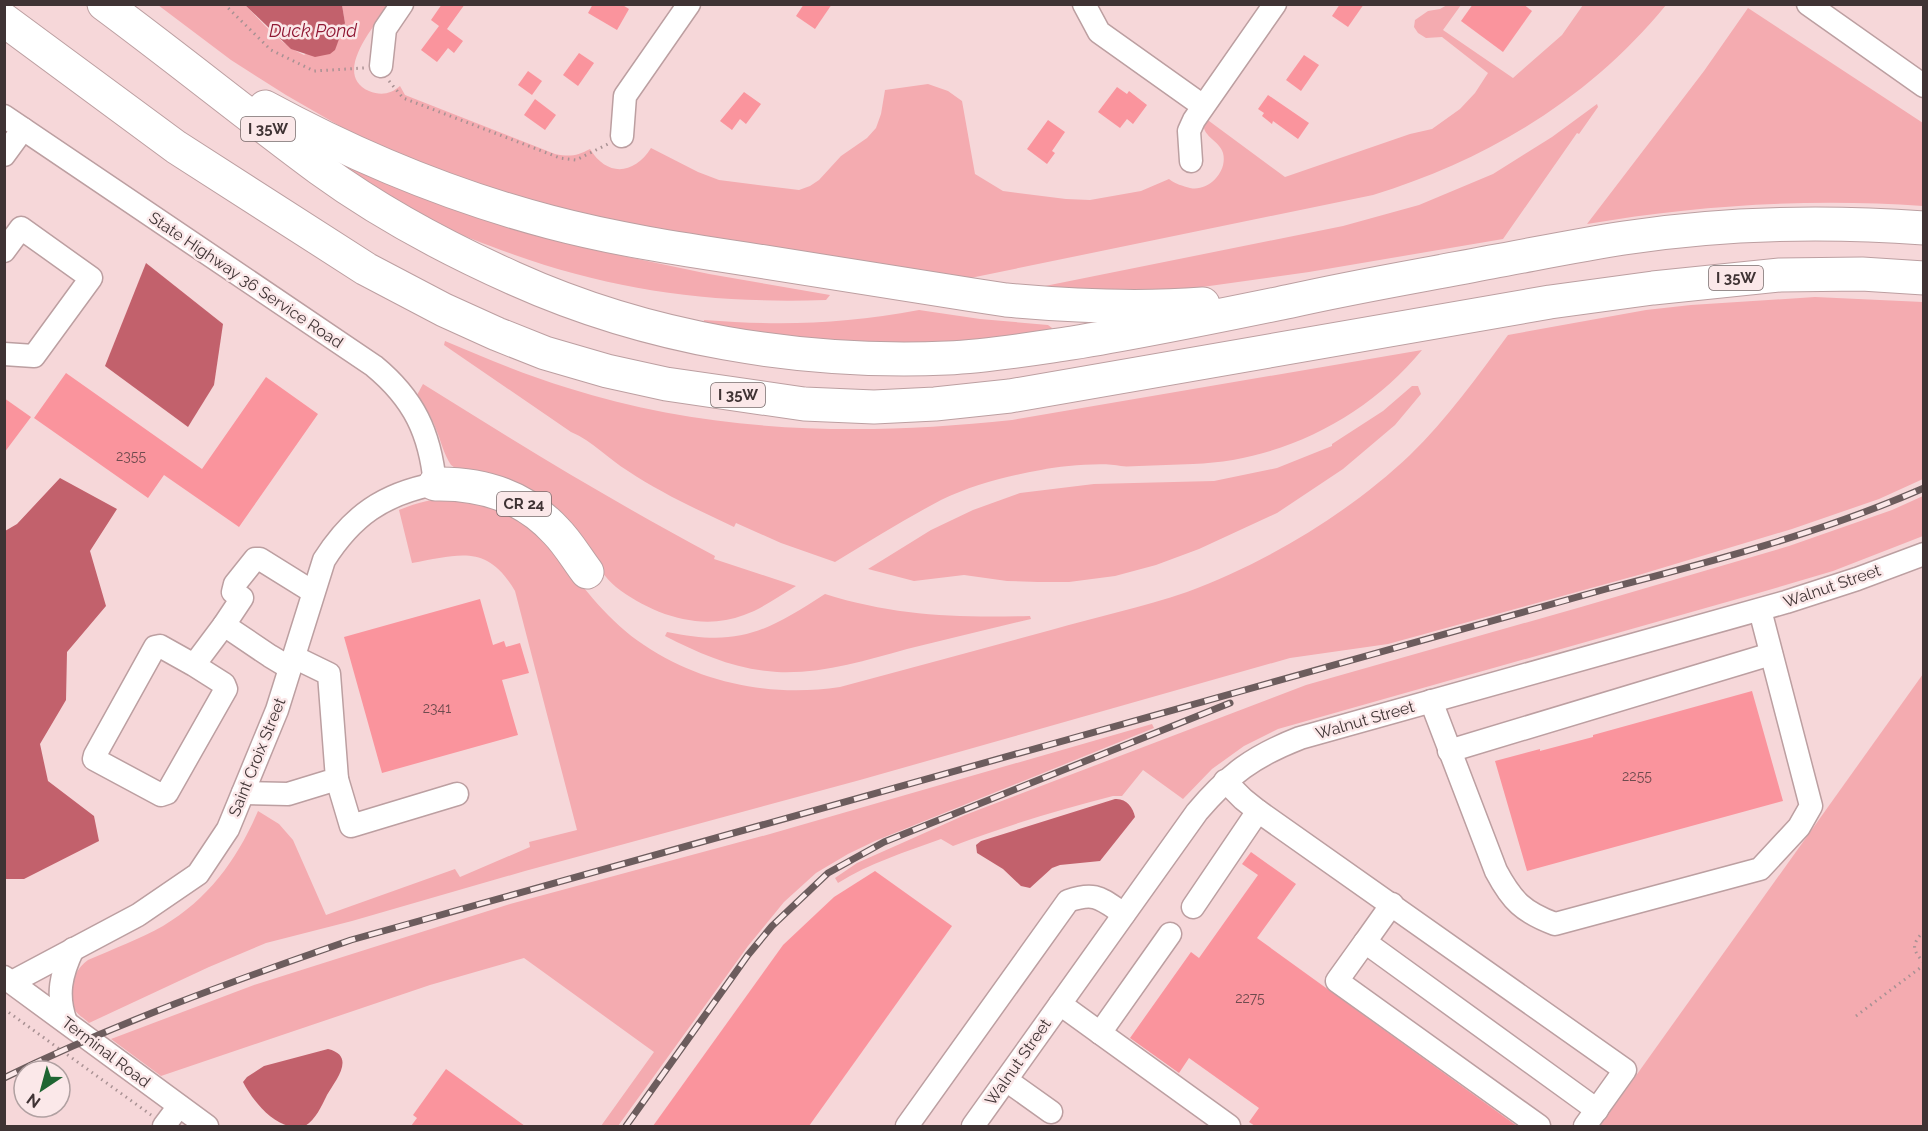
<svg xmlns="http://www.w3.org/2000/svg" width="1928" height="1131" viewBox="0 0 1928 1131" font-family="Raleway,sans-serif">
  <rect width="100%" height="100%" fill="#f6d7d9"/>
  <g fill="#f4abb0">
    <path d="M158,5H245C263,23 280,44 304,55L341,31L345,23L342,5H389C376,24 331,74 369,91C381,96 391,94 400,86L405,95L555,154C570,157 577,156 590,149C607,177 634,175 651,148L698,172L719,180L799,190L810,186L819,180L841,156L867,138L876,128L881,114L885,90L928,84L948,91L962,101L975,174L1003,191L1066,199L1090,200L1141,191L1169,179C1175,184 1183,186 1190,188C1208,192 1228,172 1223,153C1219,139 1198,136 1205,118L1285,177L1410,134L1432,129L1460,109L1475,93L1488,73L1442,37L1426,38L1418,33L1414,27L1415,20L1428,11L1440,9L1447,5H1461L1443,30L1513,78L1562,35L1583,5H1666C1590,98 1488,160 1373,195L946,283L525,203L364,140L286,95L231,60Z"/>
    <path d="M1748,8L1923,123V206C1811,198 1698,205 1587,224L1704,71Z"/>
    <polygon points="1597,104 1598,107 1579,134 1577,133 1503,239 1309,272 1188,289 1152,292 1035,288 1343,226 1419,205 1493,174 1552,137"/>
    <path d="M309,141L487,220L519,231L590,249L709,274L830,295L826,300C706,304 606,290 493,247C461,235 427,222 398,204C367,185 339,162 309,141Z"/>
    <path d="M1815,297L1923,302V479L1879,499L1792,529L1642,574L1388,644L1290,658L860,780L525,871L352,921L266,943L209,967L89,1023C85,1019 78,1015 75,1010C65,992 73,971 88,960C113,949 140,939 163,926C209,899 238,858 258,811L279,824L293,840L326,915L455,869L460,877L530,847L529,842L577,830L515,591C487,543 459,555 412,563L399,510C421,501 446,495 470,499C482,501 496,510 508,515C517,518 530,522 537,528C545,536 552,547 559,557C585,589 609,622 644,645C702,684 772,697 840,687C911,668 981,649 1051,630C1096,617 1143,607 1187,592C1266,563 1349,513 1410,455C1447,419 1477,377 1508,335L1646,310L1691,305Z"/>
    <path d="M919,310L980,319L1048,325L1052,328L1050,331L987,340L858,344L703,325L704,320C781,326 843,324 919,310Z"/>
    <path d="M445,341C485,358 526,375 568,388C713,434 863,436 1012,420L1422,350C1366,418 1281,461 1193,464C1175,465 1157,465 1139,466C1133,466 1126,467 1121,466C1102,462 1062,466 1041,470C1007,476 972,485 941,500C905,519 870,541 835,562L781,543L736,523L734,527C698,510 661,493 628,471C608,459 593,441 571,432L444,345Z"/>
    <path d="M423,384C519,444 615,503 715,556L714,559L796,586C779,596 762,609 744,615C700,632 651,614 616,587C606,579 600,568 591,561C545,528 497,498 451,465C444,454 442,445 438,434C433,420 426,407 417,395Z"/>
    <polygon points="1412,386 1418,386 1421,394 1395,425 1343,469 1277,513 1199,549 1156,565 1115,576 1069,582 1038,582 1007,581 964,575 914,581 868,569 931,530 973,510 1020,493 1094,484 1214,481 1277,468 1332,446 1332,444 1383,411"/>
    <path d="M1923,496V536L1833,571L1755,594L1278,729L1244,746L1212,769L1183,799L1143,770L1122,796H1113C1058,810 1005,826 953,846L941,839C906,852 869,863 838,883L835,878L857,863L965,815L1306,685L1581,607L1789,546L1892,510Z"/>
    <path d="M825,594C895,616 958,618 1030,616L1031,619C989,629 948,639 907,649C864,661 822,674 777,672C737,670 700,654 665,636L667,632C739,647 766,632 825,594Z"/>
    <polygon points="1923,674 1923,1126 1600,1126"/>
    <polygon points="1152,724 1154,728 875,841 848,854 816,873 784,902 748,946 618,1126 601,1126 654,1052 524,958 430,985 161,1076 111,1039 254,985 510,904 770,834"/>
  </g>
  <g fill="#c2616c">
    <polygon points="245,5 342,5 345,23 335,50 330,54 315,57 291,49"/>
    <polygon points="146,263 223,324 214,385 188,427 105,366"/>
    <polygon points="60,478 117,509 90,551 106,606 67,652 66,700 40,744 48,781 94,816 99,841 24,879 5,879 5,531 17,524"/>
    <path d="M1115,799C1126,798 1133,807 1135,817L1100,861L1060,865L1052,868L1030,888L1021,886L1003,869L977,853L976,845L981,841Z"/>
    <path d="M328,1049C357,1056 335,1081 327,1095C321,1107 316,1119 305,1126C300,1126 294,1127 289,1126C270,1122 251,1098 243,1082L247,1077L264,1066Z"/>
  </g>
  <g fill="#fa949d">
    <polygon points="442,4 465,4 447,29 463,41 454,53 448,48 437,62 421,50 439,26 431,20"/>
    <polygon points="593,4 621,4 629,9 617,30 588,13"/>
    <polygon points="804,4 832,4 815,29 796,16"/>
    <polygon points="1340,4 1364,4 1348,27 1332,16"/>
    <polygon points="1473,4 1523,4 1532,11 1503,52 1461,21"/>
    <polygon points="579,53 594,63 578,86 563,75"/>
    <polygon points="1304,55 1319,65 1301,91 1286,80"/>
    <polygon points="528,71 542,81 532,95 518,85"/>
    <polygon points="1117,87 1127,94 1129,91 1147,105 1133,124 1127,119 1120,128 1098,112"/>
    <polygon points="744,92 761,104 746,124 740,119 732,130 720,121"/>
    <polygon points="1268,95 1309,123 1298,139 1273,121 1272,124 1262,116 1264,113 1258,109"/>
    <polygon points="535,99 556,115 545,130 524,115"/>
    <polygon points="1048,120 1065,132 1052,151 1055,153 1047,164 1027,149"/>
    <polygon points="66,373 202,469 266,377 318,414 239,527 164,475 148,498 34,418"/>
    <polygon points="4,398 31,417 4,453"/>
    <polygon points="480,599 493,645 504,641 506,647 520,643 529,673 502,680 518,735 382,773 344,637"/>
    <polygon points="1752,691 1783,801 1527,871 1495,761 1540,749 1540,751 1593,737 1593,735"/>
    <polygon points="1251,852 1296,884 1257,938 1517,1126 1255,1126 1249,1122 1259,1108 1189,1058 1179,1073 1130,1038 1191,952 1199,958 1258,875 1242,864"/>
    <polygon points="875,871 952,926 809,1126 653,1126 783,945 834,897"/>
    <polygon points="446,1069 525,1126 411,1126 417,1118 413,1115"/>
  </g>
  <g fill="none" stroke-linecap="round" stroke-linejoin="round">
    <defs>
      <g id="minor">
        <polyline points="1084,4 1099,32 1203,106"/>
        <polyline points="1808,4 1924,86"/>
        <polyline points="381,66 385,29 402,4"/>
        <path d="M4,116L374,366C414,399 430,433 435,484C383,494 352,516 324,560L277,710L228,829L198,874L138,915L12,982"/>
        <polyline points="622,136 625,96 689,4"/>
        <polyline points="4,155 23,129"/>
        <polyline points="1191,161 1189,131 1194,120 1275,4"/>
        <polyline points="4,251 21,228 91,278 34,356 4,354"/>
        <polyline points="224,625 242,598 233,592 235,584 255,559 260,559 313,592"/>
        <polyline points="194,665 160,646 155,647 95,755 94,759 161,795 167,793 226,689 224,684 194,665 224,625 270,656 290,668"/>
        <path d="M1431,701L1496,871C1512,901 1523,912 1555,924L1760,869L1799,827L1811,806L1760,610"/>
        <polyline points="1449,751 1771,654"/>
        <polyline points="337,779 351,826 457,794"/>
        <polyline points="1225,781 1243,799 1258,811 1625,1070 1585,1126"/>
        <polyline points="243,793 288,794 337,779 329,674 294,657"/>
        <polyline points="1392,904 1365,942 1597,1110"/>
        <polyline points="1193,907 1258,811"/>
        <polyline points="1365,942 1337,981 1539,1126"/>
        <polyline points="4,977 207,1126"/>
        <polyline points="1060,1004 1229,1126"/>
        <path d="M66,1022C56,995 61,974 73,949"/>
        <polyline points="1100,1033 1170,934"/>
        <polyline points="1006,1080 1051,1112"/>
        <polyline points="164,1126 179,1106"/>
        <path d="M907,1126L1068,901C1096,891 1101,899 1124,914"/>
        <path d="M973,1126L1197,812C1229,774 1254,756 1300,738L1786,602L1857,579L1924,554"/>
      </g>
      <g id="highway">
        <path d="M104,4C177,58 247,115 320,169C379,212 446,248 513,278C648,339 800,364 947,358C990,356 1031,349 1072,343C1146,331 1218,316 1291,301C1357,286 1424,275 1491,262C1535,254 1579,245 1624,238C1722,223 1824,221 1924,228"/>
        <polyline points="4,20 176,147 366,269 444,310 497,334 545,353 607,371 666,384 804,404 874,407 935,404 1010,396 1550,302 1653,288 1780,275 1862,274 1924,278"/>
        <path d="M265,107C355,156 451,196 550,222C614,239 680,249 746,259C832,273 919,287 1006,300C1071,306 1137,309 1203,304"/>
        <path d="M435,484C482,483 524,496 556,531C568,543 577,559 587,572"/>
      </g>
    </defs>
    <use href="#minor" stroke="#bc9fa1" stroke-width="25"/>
    <use href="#highway" stroke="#bc9fa1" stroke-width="35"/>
    <g stroke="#a89193" stroke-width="3" stroke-dasharray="1.5 4.5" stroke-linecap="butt">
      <polyline points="224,4 271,50 314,71 364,68"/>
      <polyline points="389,81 403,98 560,158 576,160 608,144"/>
      <path d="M1924,931C1911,945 1912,949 1924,963"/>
      <polyline points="4,1009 151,1115"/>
      <polyline points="1856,1016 1924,965"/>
    </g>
    <use href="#minor" stroke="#fff" stroke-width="22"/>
    <use href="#highway" stroke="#fff" stroke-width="33"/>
    <defs>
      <g id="rail">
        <path d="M4,1078C116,1023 233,981 351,940L1606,589C1714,561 1821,533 1924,488"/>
        <polyline points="626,1126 748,955 772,926 828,873 884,842 1230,703"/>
      </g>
    </defs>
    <use href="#rail" stroke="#6c5c5d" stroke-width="7"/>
    <use href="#rail" stroke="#fbe8e9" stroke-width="4.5" stroke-dasharray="14" stroke-linecap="butt"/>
  </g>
  <g text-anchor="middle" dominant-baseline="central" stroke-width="5" stroke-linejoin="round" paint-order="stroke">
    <g font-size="14" fill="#6e4b4e">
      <text x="131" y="456">2355</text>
      <text x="437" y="708">2341</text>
      <text x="1637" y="776">2255</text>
      <text x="1250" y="998">2275</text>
    </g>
    <g fill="#fbe8e9" stroke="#77696a" stroke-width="1.5">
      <rect x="241" y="117" width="54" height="24" rx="4.5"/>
      <rect x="1709" y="266" width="54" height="24" rx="4.5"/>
      <rect x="711" y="383" width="54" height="24" rx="4.5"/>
      <rect x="497" y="492" width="54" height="24" rx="4.5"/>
    </g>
    <g font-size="15" font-weight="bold" fill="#3f3334">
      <text x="268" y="129">I 35W</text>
      <text x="1736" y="278">I 35W</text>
      <text x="738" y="395">I 35W</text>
      <text x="524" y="504">CR 24</text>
    </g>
    <g font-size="16" fill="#3f3334" stroke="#fbe8e9">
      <text transform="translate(246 280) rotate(34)">State Highway 36 Service Road</text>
      <text transform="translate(1832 586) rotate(-19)">Walnut Street</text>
      <text transform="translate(1365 720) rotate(-16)">Walnut Street</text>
      <text transform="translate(257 757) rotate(-68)">Saint Croix Street</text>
      <text transform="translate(106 1052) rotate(37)">Terminal Road</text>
      <text transform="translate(1018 1062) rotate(-55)">Walnut Street</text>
    </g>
    <g font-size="18" font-style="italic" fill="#901834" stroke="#fbe8e9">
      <text x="313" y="30">Duck Pond</text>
    </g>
  </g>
  <rect width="1928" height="1131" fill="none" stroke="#3f3334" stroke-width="12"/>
  <g transform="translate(42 1089) rotate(216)"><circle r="28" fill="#fbe8e9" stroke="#b0a0a1" stroke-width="1.5"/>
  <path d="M0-4.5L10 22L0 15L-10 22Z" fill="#1f6532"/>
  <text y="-9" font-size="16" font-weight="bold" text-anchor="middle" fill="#3f3334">N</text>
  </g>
</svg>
